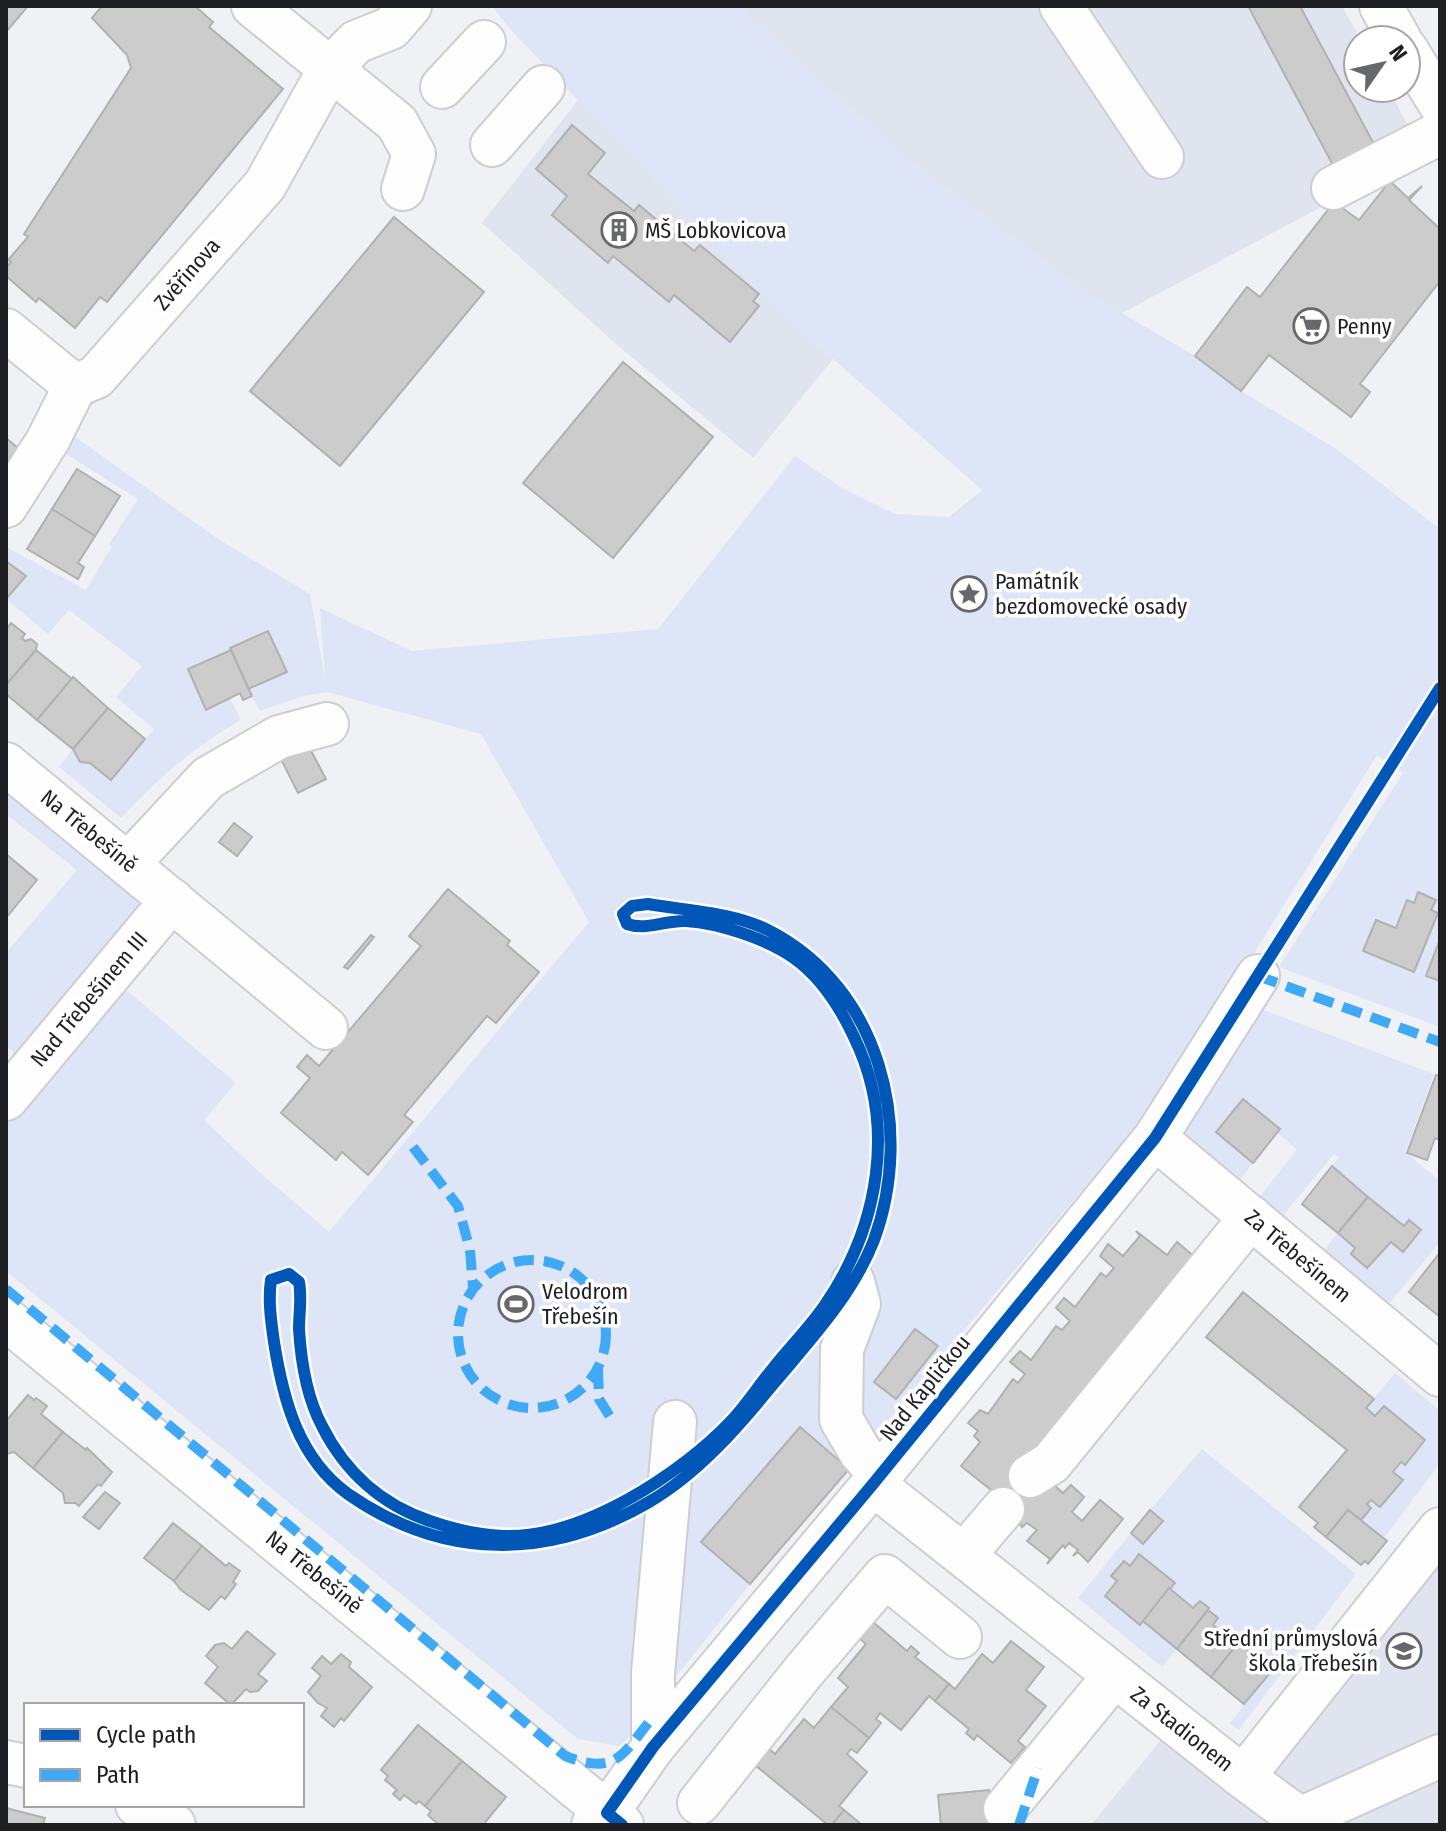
<svg xmlns="http://www.w3.org/2000/svg" width="1446" height="1831" viewBox="0 0 1446 1831" font-family="'Fira Sans Condensed',sans-serif">
  <rect width="100%" height="100%" fill="#eff1f5"/>
  <g fill="#e0e4ee">
    <polygon points="738,6 1342,6 1361,40 1358,40 1358,88 1388,88 1423,153 1122,313 1089,294 908,160"/>
    <polygon points="578,100 781,313 833,359 753,458 616,344 482,223"/>
    <polygon points="1440,1561 1440,1825 1091,1825 1160,1741 1244,1805"/>
  </g>
  <g fill="#dee5f7" fill-rule="evenodd">
    <path d="M492,6H738L908,160L1089,294L1195,356L1241,391L1335,448L1440,529V939L1427,975L1440,981V1027L1279,967L1403,773L1377,755L1248,963L1137,1125L750,1584L678,1674L653,1673L644,1723L619,1746L578,1739L6,1271V1121L118,983L236,1083L204,1120L258,1171L329,1232L589,922L481,734L327,692L303,696L260,711L248,689L286,672L231,650L188,669L230,698L241,720C195,746 157,779 121,818L59,767L73,749L80,762L90,763L111,780L154,729L116,697L142,666L69,610L48,634L6,599L25,576L6,561V547L86,590L112,546L109,544L138,499L61,451L71,434L218,539L310,594L325,680L320,608L412,651L658,629L795,456L842,488L895,514L949,517L982,490L781,313L510,29ZM1418,892L1435,899L1431,910L1438,913L1363,951L1376,920L1396,928L1407,901L1414,903Z"/>
    <polygon points="6,792 146,906 23,1060 6,1046 6,953 77,870 6,814"/>
    <polygon points="1256,1007 1434,1074 1405,1152 1440,1181 1440,1242 1388,1305 1323,1251 1338,1233 1355,1248 1351,1254 1368,1267 1391,1242 1403,1252 1421,1230 1409,1220 1404,1226 1332,1166 1339,1158 1334,1154 1282,1217 1259,1197 1297,1150 1278,1133 1280,1129 1243,1099 1216,1132 1253,1163 1239,1181 1176,1131"/>
    <polygon points="1395,1373 1440,1411 1440,1463 1384,1538 1361,1520 1371,1508 1367,1504 1371,1500 1380,1507 1402,1480 1393,1472 1401,1462 1405,1465 1425,1441 1384,1406 1375,1416 1366,1408"/>
    <polygon points="1202,1449 1356,1574 1239,1730 1230,1723 1271,1672 1239,1642 1237,1644 1213,1625 1218,1618 1200,1601 1193,1608 1169,1588 1174,1582 1140,1555 1130,1566 1111,1576 1117,1581 1105,1596 1139,1624 1143,1621 1177,1649 1162,1667 1078,1598 1131,1533 1144,1543 1162,1521 1150,1510"/>
  </g>
  <g fill="#cccccd" stroke="#b0b1b1" stroke-width="2">
    <polygon points="6,6 28,6 6,32"/>
    <polygon points="102,6 195,6 213,22 209,27 283,89 107,302 100,297 75,328 39,298 36,302 6,276 6,268 11,262 8,260 28,237 24,234 131,68 127,55 92,18"/>
    <polygon points="1248,6 1300,6 1376,148 1335,169"/>
    <polygon points="572,125 605,153 588,174 634,211 639,205 694,251 700,245 759,294 753,301 759,306 730,342 674,295 669,302 613,256 608,263 552,215 567,196 536,169"/>
    <polygon points="1390,181 1408,198 1422,186 1409,200 1440,229 1440,281 1360,384 1370,392 1351,417 1269,355 1241,391 1195,356 1247,287 1260,297 1334,202 1359,220"/>
    <polygon points="394,217 484,292 340,466 250,391"/>
    <polygon points="623,362 713,437 613,558 523,483"/>
    <polygon points="6,438 18,448 6,464"/>
    <polygon points="77,469 120,496 95,536 52,509"/>
    <polygon points="52,509 95,536 78,563 84,567 78,579 27,549"/>
    <polygon points="6,561 26,576 6,599"/>
    <polygon points="11,623 25,634 22,638 25,641 31,639 37,644 36,650 6,685 6,625 8,627"/>
    <polygon points="268,631 287,672 248,689 230,648"/>
    <polygon points="36,650 72,679 37,720 6,694 6,685"/>
    <polygon points="231,650 252,696 243,700 240,693 206,710 188,669"/>
    <polygon points="73,677 108,708 73,749 37,720"/>
    <polygon points="108,708 145,739 111,780 90,763 80,762 73,749"/>
    <polygon points="308,745 326,779 298,793 281,759"/>
    <polygon points="234,823 252,837 237,856 219,842"/>
    <polygon points="6,854 37,880 6,918"/>
    <polygon points="448,889 510,941 507,945 539,972 496,1023 487,1016 404,1115 413,1122 368,1175 342,1152 336,1160 281,1113 310,1078 297,1067 307,1055 319,1066 421,946 409,936"/>
    <polygon points="1418,892 1436,900 1431,910 1438,913 1414,972 1363,951 1376,920 1396,928 1407,900 1414,903"/>
    <polygon points="371,935 374,937 348,969 344,967"/>
    <polygon points="1440,939 1440,981 1426,976"/>
    <polygon points="1436,1075 1440,1076 1440,1140 1435,1138 1427,1160 1407,1153"/>
    <polygon points="1243,1099 1280,1129 1253,1163 1216,1132"/>
    <polygon points="1332,1166 1368,1197 1338,1233 1302,1204"/>
    <polygon points="1368,1197 1404,1226 1409,1220 1421,1230 1403,1252 1391,1242 1367,1268 1351,1254 1355,1248 1338,1233"/>
    <polygon points="1136,1231 1167,1255 1177,1242 1203,1264 1172,1295 1164,1289 1155,1300 1163,1307 1040,1459 1044,1476 1063,1493 1071,1485 1084,1497 1072,1512 1082,1521 1100,1500 1123,1519 1088,1562 1078,1552 1073,1556 1078,1550 1069,1543 1065,1548 1063,1545 1047,1564 1050,1559 1027,1541 1037,1530 1027,1523 1022,1527 996,1494 961,1466 980,1442 974,1436 978,1431 968,1423 980,1410 988,1414 1013,1379 1018,1383 1025,1374 1010,1362 1020,1351 1031,1360 1056,1326 1062,1330 1070,1321 1056,1308 1064,1298 1075,1307 1101,1273 1106,1277 1114,1268 1100,1256 1108,1244 1123,1256 1140,1236"/>
    <polygon points="1438,1255 1440,1257 1440,1317 1409,1292"/>
    <polygon points="1243,1292 1374,1399 1366,1408 1375,1416 1384,1406 1425,1440 1405,1465 1401,1462 1393,1472 1403,1480 1380,1507 1371,1500 1367,1504 1371,1508 1361,1520 1348,1510 1326,1537 1314,1527 1318,1523 1299,1507 1347,1450 1206,1337"/>
    <polygon points="915,1329 938,1346 896,1399 874,1382"/>
    <polygon points="28,1395 34,1400 36,1398 47,1406 41,1414 63,1432 33,1468 14,1452 6,1454 6,1421"/>
    <polygon points="800,1427 849,1469 750,1584 701,1542"/>
    <polygon points="63,1432 86,1450 87,1448 112,1472 101,1486 98,1484 79,1506 75,1503 65,1503 63,1493 33,1468"/>
    <polygon points="105,1492 120,1503 99,1529 83,1517"/>
    <polygon points="1150,1510 1163,1521 1143,1544 1131,1533"/>
    <polygon points="1348,1510 1387,1541 1368,1564 1365,1561 1361,1565 1326,1537"/>
    <polygon points="173,1523 202,1546 174,1581 144,1558"/>
    <polygon points="202,1546 226,1566 229,1563 240,1571 233,1582 236,1584 225,1599 221,1596 209,1610 181,1590 174,1581"/>
    <polygon points="1139,1554 1175,1583 1140,1625 1105,1596 1117,1581 1111,1576 1124,1561 1130,1566"/>
    <polygon points="1169,1588 1193,1608 1200,1601 1209,1608 1177,1649 1143,1621"/>
    <polygon points="1208,1610 1218,1618 1213,1625 1237,1644 1211,1677 1177,1649"/>
    <polygon points="873,1622 907,1651 911,1646 919,1653 915,1657 949,1684 935,1701 929,1696 901,1730 880,1713 876,1719 881,1723 869,1738 831,1707 848,1687 838,1678 866,1644 859,1638"/>
    <polygon points="247,1631 275,1654 258,1674 267,1681 258,1691 250,1692 246,1689 231,1705 205,1683 218,1667 206,1656 215,1645 224,1643 232,1649"/>
    <polygon points="1011,1641 1044,1667 1026,1690 1046,1706 1018,1741 1025,1747 1011,1763 977,1735 974,1740 966,1733 969,1729 935,1701 949,1684 955,1689 982,1654 993,1663"/>
    <polygon points="1239,1642 1271,1672 1244,1704 1211,1677"/>
    <polygon points="341,1654 351,1662 349,1667 372,1687 344,1721 341,1718 334,1727 321,1716 327,1708 318,1703 308,1692 321,1676 312,1668 322,1656 331,1664"/>
    <polygon points="831,1707 869,1738 857,1753 851,1749 847,1754 867,1772 839,1806 844,1810 832,1825 828,1825 755,1765 768,1748 775,1754 804,1719 814,1728"/>
    <polygon points="418,1725 462,1761 425,1806 419,1801 416,1804 404,1795 400,1800 393,1794 397,1790 385,1780 388,1776 381,1770"/>
    <polygon points="462,1761 506,1797 483,1825 439,1825 428,1815 431,1811 425,1806"/>
    <polygon points="989,1790 993,1825 941,1825 938,1795"/>
    <polygon points="6,1808 45,1818 43,1825 6,1825"/>
    <polygon points="844,1810 862,1825 832,1825"/>
  </g>
  <g fill="none" stroke-linecap="round" stroke-linejoin="round">
    <defs>
      <g id="minor">
        <polyline points="253,6 397,123 414,154 403,189"/>
        <polyline points="1061,6 1162,157"/>
        <polyline points="1381,6 1400,40"/>
        <polyline points="1406,49 1440,104"/>
        <polyline points="442,87 484,42"/>
        <polyline points="492,145 543,87"/>
        <polyline points="1333,188 1440,133"/>
        <polyline points="6,330 75,386"/>
        <polyline points="75,386 96,377 265,185 329,70 356,42 391,28 410,6"/>
        <polyline points="6,506 48,440 75,386"/>
        <polyline points="6,764 326,1028"/>
        <polyline points="129,863 208,778 279,737 327,724"/>
        <polyline points="6,1099 172,900"/>
        <polyline points="1155,1138 1440,1375"/>
        <polyline points="853,1282 859,1304 842,1349 841,1419 861,1453 880,1474"/>
        <polyline points="6,1319 622,1825"/>
        <polyline points="1030,1476 1051,1463 1251,1217"/>
        <polyline points="873,1484 1243,1777 1300,1819 1440,1756"/>
        <polyline points="964,1555 1003,1509"/>
        <polyline points="653,1747 653,1673 675,1422"/>
        <polyline points="6,1762 26,1766"/>
        <polyline points="1243,1777 1440,1529"/>
        <polyline points="699,1803 803,1672 885,1576 960,1637"/>
        <polyline points="137,1805 174,1825"/>
        <polyline points="1005,1809 1114,1676"/>
        <polyline points="593,1825 607,1813 653,1747 873,1484 1155,1138 1258,976"/>
      </g>
    </defs>
    <use href="#minor" stroke="#ccced1" stroke-width="46"/>
    <use href="#minor" stroke="#fdfdfe" stroke-width="42"/>
    <g stroke="#3fa9f5" stroke-width="10" stroke-dasharray="20 10" stroke-linecap="butt">
      <polyline points="1258,976 1440,1042"/>
      <polyline points="413,1147 458,1206 470,1250 473,1287"/>
      <circle cx="532" cy="1334" r="74"/>
      <path d="M6,1289L565,1756C617,1776 622,1755 653,1717"/>
      <polyline points="598,1369 599,1399 612,1420"/>
      <polyline points="1019,1825 1038,1768"/>
    </g>
    <defs>
      <g id="cycleway">
        <path d="M648,904C688,911 733,912 770,931C880,988 915,1128 874,1240C853,1294 812,1338 775,1382C739,1426 699,1473 649,1502C550,1560 444,1561 348,1494C298,1458 283,1399 274,1342C271,1321 268,1300 271,1280L289,1274L299,1282C302,1298 299,1313 299,1329C301,1362 306,1396 322,1426C345,1472 382,1505 430,1521C453,1529 478,1535 503,1536C581,1539 680,1475 732,1420C747,1404 759,1385 774,1367C790,1347 810,1327 825,1305C879,1226 897,1125 854,1037C840,1007 822,978 794,958C767,939 719,923 686,921C665,920 647,931 627,924L623,914L632,906Z"/>
        <polyline points="622,1825 607,1813 653,1747 873,1484 1155,1138 1440,688"/>
      </g>
    </defs>
    <use href="#cycleway" stroke="#fff" stroke-width="17"/>
    <use href="#cycleway" stroke="#0057b8" stroke-width="12"/>
  </g>
  <defs>
    <symbol id="building-ring" viewBox="-11 -11 22 22"><circle r="9.5" fill="#fff" stroke="#67686c" stroke-width="1.5"/><path d="M-4-6H4V6H1V3H-1V6H-4ZM-2.5-4.3h1.7v1.8h-1.7ZM.8-4.3h1.7v1.8H.8ZM-2.5-1h1.7V.8h-1.7ZM.8-1h1.7V.8H.8Z" fill="#67686c"/></symbol>
    <symbol id="supermarket-ring" viewBox="-11 -11 22 22"><circle r="9.5" fill="#fff" stroke="#67686c" stroke-width="1.5"/><path d="M-6-5.5h2.5l.6 2H6L4.5 2H-2.5L-4.4-4H-6ZM-1.5 3.2a1.3 1.3 0 1 0 .1 0ZM3 3.2a1.3 1.3 0 1 0 .1 0Z" fill="#67686c"/></symbol>
    <symbol id="sight-ring" viewBox="-11 -11 22 22"><circle r="9.5" fill="#fff" stroke="#67686c" stroke-width="1.5"/><path d="M0-6L1.8-2.2L6-1.7L2.9 1.2L3.7 5.4L0 3.3L-3.7 5.4L-2.9 1.2L-6-1.7L-1.8-2.2Z" fill="#67686c"/></symbol>
    <symbol id="stadium-ring" viewBox="-11 -11 22 22"><circle r="9.5" fill="#fff" stroke="#67686c" stroke-width="1.5"/><path d="M0-5a6.5 5 0 1 0 0 10a6.5 5 0 1 0 0-10ZM-3.5-1.8h7v3.6h-7Z" fill="#67686c"/></symbol>
    <symbol id="university-ring" viewBox="-11 -11 22 22"><circle r="9.5" fill="#fff" stroke="#67686c" stroke-width="1.5"/><path d="M0-5L7-2L0 1L-7-2ZM-4 1L0 2.5L4 1V4Q0 6-4 4Z" fill="#67686c"/></symbol>
  </defs>
  <g fill-rule="evenodd">
    <use href="#building-ring" x="599" y="210" width="40" height="40"/>
    <use href="#supermarket-ring" x="1291" y="306" width="40" height="40"/>
    <use href="#sight-ring" x="949" y="574" width="40" height="40"/>
    <use href="#stadium-ring" x="496" y="1284" width="40" height="40"/>
    <use href="#university-ring" x="1384" y="1631" width="40" height="40"/>
  </g>
  <g text-anchor="middle" dominant-baseline="central" stroke-width="7" stroke-linejoin="round" paint-order="stroke">
    <g font-size="22" fill="#1e1f22" stroke="#fff" text-anchor="start">
      <text x="645" y="230">MŠ Lobkovicova</text>
      <text x="1337" y="326">Penny</text>
      <text x="995" y="581">Památník<tspan x="995" dy="25">bezdomovecké osady</tspan></text>
      <text x="542" y="1291">Velodrom<tspan x="542" dy="25">Třebešín</tspan></text>
      <text x="1378" y="1638" text-anchor="end">Střední průmyslová<tspan x="1378" dy="25">škola Třebešín</tspan></text>
    </g>
    <g font-size="22" fill="#1e1f22" stroke="#fff">
      <text transform="translate(187 274) rotate(-49)">Zvěřinova</text>
      <text transform="translate(89 831) rotate(39)">Na Třebešíně</text>
      <text transform="translate(89 999) rotate(-50)">Nad Třebešínem III</text>
      <text transform="translate(1298 1256) rotate(40)">Za Třebešínem</text>
      <text transform="translate(925 1388) rotate(-51)">Nad Kapličkou</text>
      <text transform="translate(314 1572) rotate(39)">Na Třebešíně</text>
      <text transform="translate(1182 1729) rotate(38)">Za Stadionem</text>
    </g>
  </g>
  <rect width="1446" height="1831" fill="none" stroke="#1e1f22" stroke-width="16"/>
  <rect x="24" y="1703" width="280" height="104" fill="#ffffff" stroke="#a5a5a7" stroke-width="2"/>
  <rect x="40" y="1729" width="40" height="12" fill="#0057b8" stroke="#a5a5a7" stroke-width="2"/>
  <text x="96" y="1743" font-size="24" fill="#1e1f22">Cycle path</text>
  <rect x="40" y="1769" width="40" height="12" fill="#3fa9f5" stroke="#a5a5a7" stroke-width="2"/>
  <text x="96" y="1783" font-size="24" fill="#1e1f22">Path</text>
  <g transform="translate(1382 64) rotate(56)"><circle r="38" fill="#ffffff" stroke="#a5a5a7" stroke-width="2"/>
  <path d="M0-6L14 30L0 20L-14 30Z" fill="#67686c"/>
  <text y="-12" font-size="22" font-weight="bold" text-anchor="middle" fill="#1e1f22">N</text>
  </g>
</svg>
